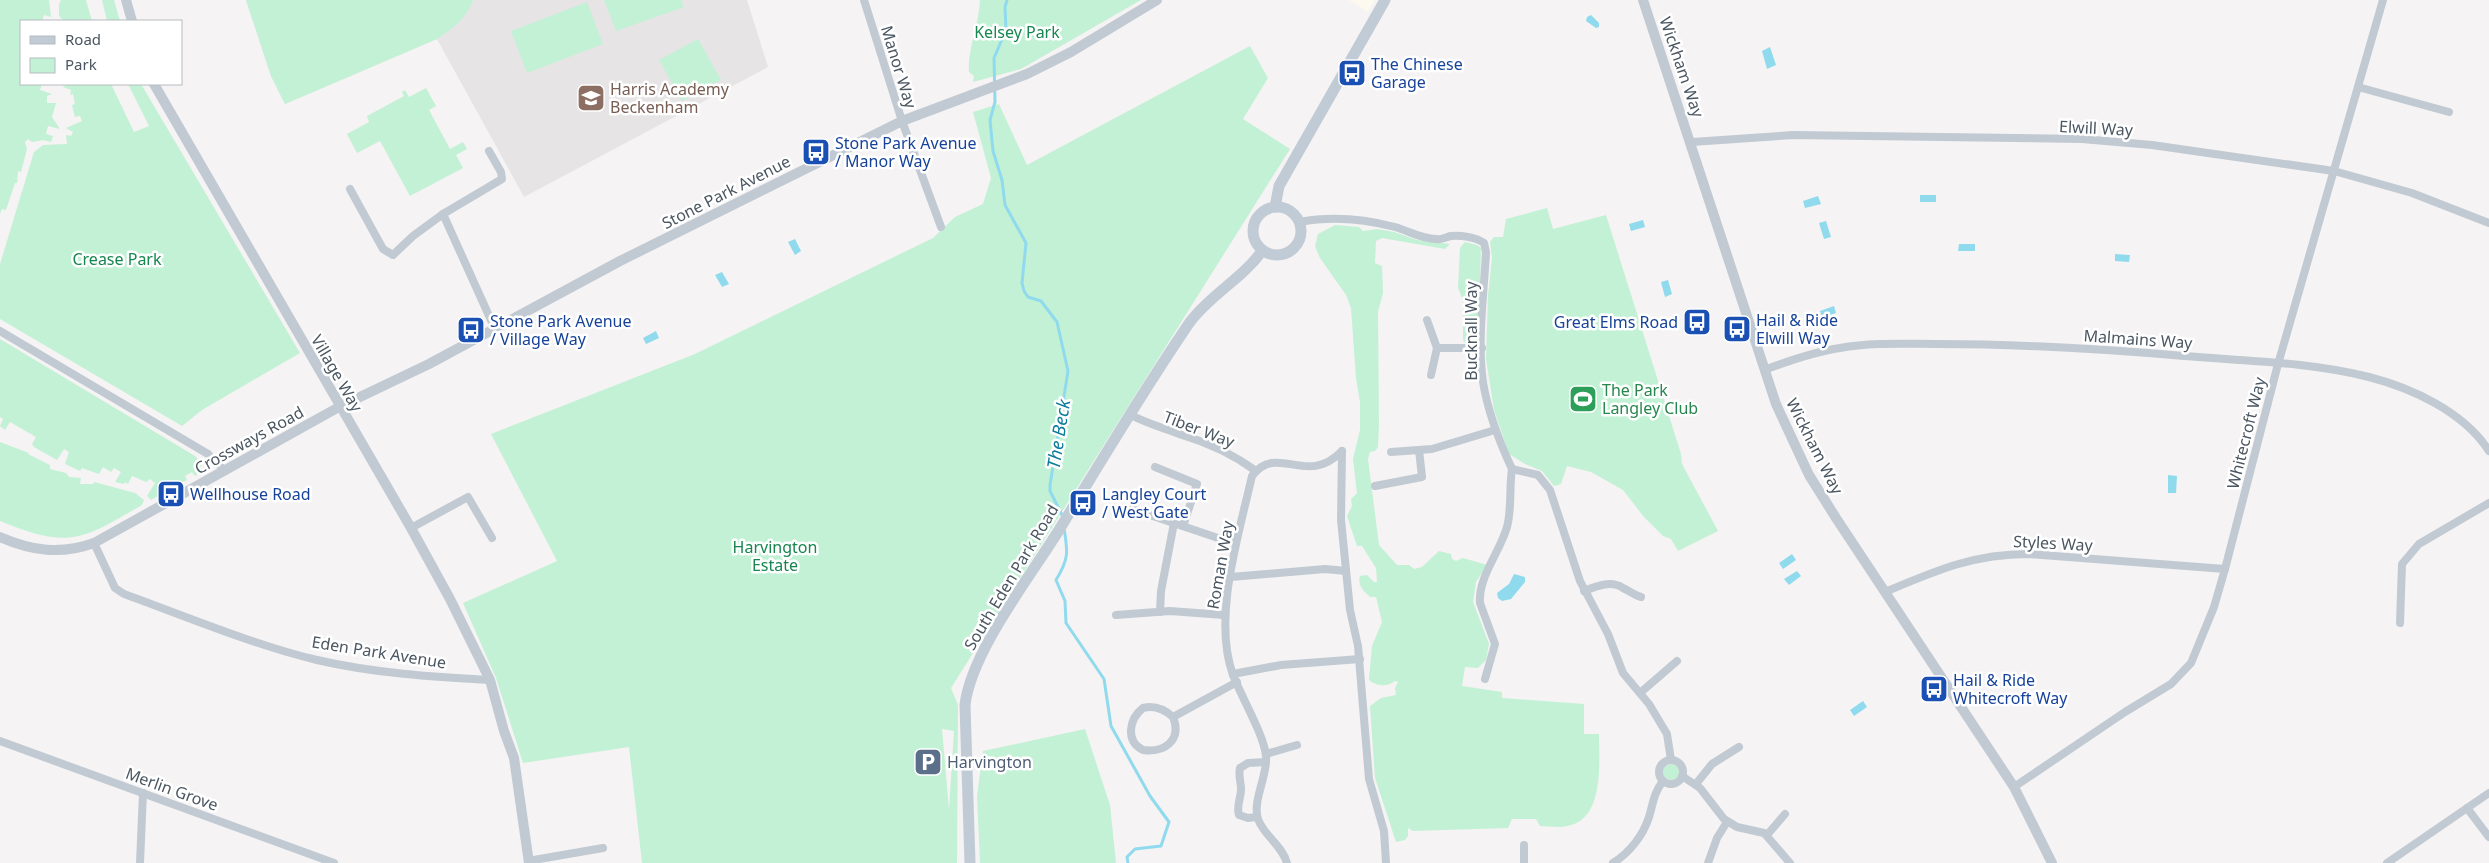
<svg xmlns="http://www.w3.org/2000/svg" width="2489" height="863" viewBox="0 0 2489 863" font-family="'Noto Sans',sans-serif">
  <rect width="100%" height="100%" fill="#f5f3f3"/>
  <polygon fill="#fdf9ef" points="1349,0 1375,0 1368,12"/>
  <polygon fill="#e6e4e5" points="246,0 747,0 768,67 524,197 437,39 285,104 271,76"/>
  <g fill="#c3f1d5" fill-rule="evenodd">
    <polygon points="0,0 49,0 51,17 44,15 42,21 21,21 21,84 42,84 40,90 52,94 47,96 47,103 56,103 52,117 60,129 48,126 46,134 53,136 51,142 43,140 32,142 28,139 25,142 27,149 21,172 18,171 17,183 15,183 6,210 2,209 0,214"/>
    <polygon points="61,0 86,0 92,21 64,21 59,16 59,5"/>
    <polygon points="102,0 114,0 120,21 107,21"/>
    <path d="M246,0H473C466,19 453,28 437,39L285,104L271,76Z"/>
    <polygon points="604,0 681,0 684,7 616,31"/>
    <path d="M980,0H1141L1021,69L973,82L974,76L969,72C967,51 979,25 980,0Z"/>
    <polygon points="587,2 603,44 527,73 511,31"/>
    <polygon points="698,39 721,80 682,101 659,60"/>
    <path d="M1250,46L1268,78L1243,119L1290,149L951,688L958,705L957,863H642L629,747L523,763L496,678L463,603L557,561L491,434L695,354L933,238L955,217L983,204L991,178L973,112L999,104L1027,165ZM943,729L954,731L949,810L942,729Z"/>
    <polygon points="67,84 111,84 134,132 149,126 128,84 141,84 300,353 202,410 182,426 0,319 0,264 34,152 43,145 67,144 66,135 71,136 73,132 66,128 82,121 80,116 75,117 72,105 75,104 73,94 70,95 71,90 63,87"/>
    <polygon points="426,88 436,106 429,110 450,149 463,142 467,149 456,155 463,168 410,196 380,141 357,153 347,134 369,122 367,116 404,96 402,92 405,90 409,97"/>
    <polygon points="1547,208 1553,229 1606,215 1681,454 1682,464 1718,531 1678,551 1671,539 1663,536 1644,517 1623,490 1591,472 1567,466 1561,484 1554,486 1542,471 1525,464 1509,454 1494,410 1486,359 1488,295 1492,258 1490,242 1494,237 1503,237 1506,219"/>
    <path d="M1335,225L1359,227L1363,231L1377,229L1394,232L1417,240L1450,244L1445,249L1382,238L1376,241L1375,263L1382,266L1383,293L1378,312L1379,425L1378,447L1375,451L1370,452L1368,459L1379,545L1397,565H1409L1414,569L1422,567L1439,551L1451,554L1452,559L1456,561L1463,558L1487,565L1476,582L1473,602L1489,644L1486,660L1478,668L1465,667L1462,686L1502,692V698L1584,704V734H1599C1599,761 1605,820 1567,826C1559,828 1549,826 1540,826L1536,819H1512L1508,828L1413,831L1408,828V836L1405,840L1396,842L1375,778L1370,706L1381,698L1396,695L1395,688L1398,682L1395,681C1386,687 1380,686 1371,682L1369,679L1372,646L1382,622L1376,597H1370C1364,591 1357,586 1360,576L1367,575L1374,582H1377L1376,568L1362,546H1357L1347,516L1352,506L1351,499L1357,493L1353,459L1360,430V402L1356,378L1351,308L1346,295L1320,258L1315,246L1318,234Z"/>
    <path d="M1465,242L1477,245L1481,248C1480,265 1481,335 1472,345H1467L1463,340V300L1458,288L1460,248Z"/>
    <polygon points="0,339 195,456 201,463 200,472 195,476 192,472 185,476 187,480 151,500 147,496 155,483 150,479 146,482 132,476 128,484 125,482 124,484 115,482 121,472 114,468 111,472 103,467 99,474 82,468 80,471 65,464 69,452 64,449 57,460 34,447 32,444 36,437 10,422 5,430 0,426 3,419 0,417"/>
    <path d="M0,442L29,453L28,454L50,465V469L66,473L69,477L81,478L80,484H93L94,482L135,493L144,500L142,505C80,541 69,549 0,521Z"/>
    <polygon points="1085,729 1110,805 1116,863 980,863 977,796 983,751"/>
    <circle cx="1671" cy="772" r="8"/>
  </g>
  <g fill="#90daee">
    <polygon points="1591,15 1599,23 1599,27 1596,28 1586,21 1587,17"/>
    <polygon points="1770,47 1776,65 1767,69 1762,51"/>
    <rect x="1920" y="195" width="16" height="7"/>
    <polygon points="1818,196 1821,204 1805,208 1803,201"/>
    <polygon points="1643,220 1645,227 1631,231 1629,224"/>
    <polygon points="1826,221 1831,237 1824,239 1819,223"/>
    <polygon points="795,239 801,251 795,255 788,242"/>
    <polygon points="1959,244 1975,244 1975,251 1958,251"/>
    <polygon points="2115,254 2130,255 2129,262 2115,261"/>
    <polygon points="722,272 729,284 722,287 715,275"/>
    <polygon points="1668,280 1672,294 1665,297 1661,282"/>
    <polygon points="1834,306 1836,313 1822,318 1820,311"/>
    <polygon points="656,331 659,338 646,344 643,338"/>
    <polygon points="2168,475 2177,476 2176,493 2168,493"/>
    <polygon points="1792,554 1796,560 1783,569 1779,563"/>
    <polygon points="1797,571 1801,576 1789,585 1784,579"/>
    <polygon points="1514,574 1525,577 1525,582 1511,599 1502,601 1498,598 1497,593 1509,584"/>
    <polygon points="1863,701 1867,707 1854,716 1850,710"/>
  </g>
  <g fill="none" stroke-linecap="round" stroke-linejoin="round">
    <g stroke="#90daee" stroke-width="3">
      <polyline points="1007,0 1005,7 1006,30 994,58 995,102 990,120 993,151 1002,180 1005,205 1026,243 1022,283 1024,291 1028,297 1041,301 1057,322 1068,371 1050,485 1050,491 1063,517"/>
      <path d="M1064,528C1068,552 1069,559 1056,580L1065,601L1066,623L1104,679L1111,726L1150,796L1169,822L1161,846L1135,849L1127,857L1128,863"/>
    </g>
    <g stroke="#c1cad2" stroke-width="8">
      <polyline points="864,0 902,121 941,227"/>
      <polyline points="2358,87 2449,112"/>
      <polyline points="1692,142 1793,135 2082,139 2152,145 2334,171 2412,193 2489,223"/>
      <polyline points="350,189 383,249 393,255 413,236 443,214 495,329"/>
      <polyline points="443,214 502,179 501,172 489,151"/>
      <path d="M1300,222C1331,216 1364,219 1395,227C1409,231 1421,239 1436,239C1441,240 1446,237 1451,236C1460,235 1476,237 1484,243L1486,252C1484,294 1477,340 1483,382C1488,413 1499,441 1512,469"/>
      <polyline points="1427,320 1437,348 1482,348"/>
      <polyline points="0,331 208,454 225,471"/>
      <path d="M1764,370C1788,361 1814,352 1840,348C1872,342 1906,344 1938,344C2021,344 2103,349 2184,356C2246,361 2309,362 2369,377C2412,388 2464,412 2489,451"/>
      <polyline points="1431,375 1437,348"/>
      <path d="M1131,415C1148,424 1164,428 1182,435C1209,443 1234,455 1256,471"/>
      <polyline points="1342,451 1341,520 1350,610 1358,646 1369,779 1384,831 1386,863"/>
      <polyline points="1391,452 1432,449 1495,430"/>
      <polyline points="1155,467 1197,484 1183,526"/>
      <polyline points="1512,469 1538,475 1550,490 1580,581 1608,634 1623,673 1649,704 1667,734 1671,760"/>
      <polyline points="1375,486 1422,477 1419,450"/>
      <polyline points="1132,509 1218,538 1236,541"/>
      <polyline points="411,528 468,497 492,538"/>
      <path d="M94,543L115,588L124,594C185,616 254,645 317,660C373,673 433,677 490,680"/>
      <polyline points="1231,577 1325,569 1346,571"/>
      <path d="M1584,591C1597,586 1611,580 1623,588C1630,591 1633,595 1641,597"/>
      <path d="M1885,592C1935,571 1973,554 2028,554L2225,569"/>
      <polyline points="1160,612 1161,591 1174,523"/>
      <polyline points="1116,615 1170,611 1224,615"/>
      <polyline points="2400,623 2402,564 2419,544 2489,503"/>
      <polyline points="1233,674 1281,665 1360,659"/>
      <path d="M1485,679L1495,644L1480,603C1478,577 1500,552 1507,527C1512,509 1509,488 1512,469"/>
      <polyline points="1640,693 1677,661"/>
      <path d="M1173,717C1182,740 1165,753 1143,750C1125,741 1129,719 1143,708C1155,705 1164,709 1173,717L1237,682"/>
      <polyline points="0,741 334,863"/>
      <polyline points="1266,754 1297,745"/>
      <circle cx="1671" cy="772" r="12"/>
      <polyline points="1682,776 1700,788 1724,819 1737,827 1764,833 1790,863"/>
      <polyline points="1696,784 1712,764 1739,747"/>
      <polyline points="2014,787 2125,712 2171,684 2191,663 2214,607 2225,569 2278,364 2383,0"/>
      <polyline points="2467,808 2489,837"/>
      <path d="M1257,817L1248,818L1239,815C1236,806 1241,798 1241,789C1241,781 1238,776 1240,768L1248,763L1266,762"/>
      <polyline points="1767,835 1785,814"/>
      <polyline points="1524,845 1524,863"/>
      <polyline points="528,861 603,848"/>
      <polyline points="140,863 143,793"/>
      <path d="M1287,863C1282,845 1264,836 1258,819C1252,801 1268,775 1266,756C1264,735 1241,696 1233,675C1212,618 1239,534 1252,476C1278,442 1306,488 1342,451"/>
      <path d="M1613,863C1629,853 1643,836 1649,817C1653,804 1654,792 1663,781"/>
      <polyline points="1708,863 1717,838 1727,822"/>
      <polyline points="2387,863 2489,793"/>
    </g>
    <g stroke="#c1cad2" stroke-width="10">
      <polyline points="126,0 132,21"/>
      <polyline points="1643,0 1776,404 1809,475 1836,518 2014,787 2052,863"/>
      <polyline points="154,84 411,528 450,599 490,680 504,731 514,758 529,863"/>
      <path d="M0,537C32,551 61,555 94,543L339,407L429,364L620,261L902,121L1027,74L1071,52L1157,0"/>
    </g>
    <g stroke="#c1cbd6" stroke-width="11">
      <circle cx="1277" cy="231" r="24"/>
      <polyline points="1275,207 1279,186 1385,0"/>
      <path d="M970,863L965,705C971,652 1030,577 1059,530C1102,460 1144,389 1190,322C1211,294 1242,279 1262,251"/>
    </g>
  </g>
  <defs>
    <symbol id="bus-square" viewBox="-11 -11 22 22"><rect x="-9" y="-9" width="18" height="18" rx="4" fill="#1a4fb4" stroke="#fff"/><path d="M-5-6H5V4H4V6H2V4H-2V6H-4V4H-5ZM-3.5-4V0h7V-4ZM-3.5 1.2v1.5H-2V1.2ZM2 1.2v1.5H3.5V1.2Z" fill="#fff"/></symbol>
    <symbol id="school-square" viewBox="-11 -11 22 22"><rect x="-9" y="-9" width="18" height="18" rx="4" fill="#8d6e63" stroke="#fff"/><path d="M0-5L7-2L0 1L-7-2ZM-4 1L0 2.5L4 1V4Q0 6-4 4Z" fill="#fff"/></symbol>
    <symbol id="stadium-square" viewBox="-11 -11 22 22"><rect x="-9" y="-9" width="18" height="18" rx="4" fill="#2e9e5b" stroke="#fff"/><path d="M0-5a6.5 5 0 1 0 0 10a6.5 5 0 1 0 0-10ZM-3.5-1.8h7v3.6h-7Z" fill="#fff"/></symbol>
    <symbol id="parking-square" viewBox="-11 -11 22 22"><rect x="-9" y="-9" width="18" height="18" rx="4" fill="#5c6f8a" stroke="#fff"/><path d="M-3.5-5.5H1a3.5 3.5 0 0 1 0 7H-1V5.5H-3.5ZM-1-3.4V-.6H.8a1.4 1.4 0 0 0 0-2.8Z" fill="#fff"/></symbol>
  </defs>
  <g fill-rule="evenodd">
    <use href="#bus-square" x="1336" y="57" width="32" height="32"/>
    <use href="#school-square" x="575" y="82" width="32" height="32"/>
    <use href="#bus-square" x="800" y="136" width="32" height="32"/>
    <use href="#bus-square" x="1681" y="306" width="32" height="32"/>
    <use href="#bus-square" x="1721" y="313" width="32" height="32"/>
    <use href="#bus-square" x="455" y="314" width="32" height="32"/>
    <use href="#stadium-square" x="1567" y="383" width="32" height="32"/>
    <use href="#bus-square" x="155" y="478" width="32" height="32"/>
    <use href="#bus-square" x="1067" y="487" width="32" height="32"/>
    <use href="#bus-square" x="1918" y="673" width="32" height="32"/>
    <use href="#parking-square" x="912" y="746" width="32" height="32"/>
  </g>
  <g text-anchor="middle" dominant-baseline="central" stroke-width="5" stroke-linejoin="round" paint-order="stroke">
    <g font-size="16" fill="#17864f" stroke="#fff">
      <text x="1017" y="32">Kelsey Park</text>
      <text x="117" y="259">Crease Park</text>
      <text x="775" y="547">Harvington<tspan x="775" dy="18">Estate</tspan></text>
    </g>
    <g font-size="16" fill="#164399" stroke="#fff" text-anchor="start">
      <text x="1371" y="64">The Chinese<tspan x="1371" dy="18">Garage</tspan></text>
      <text x="835" y="143">Stone Park Avenue<tspan x="835" dy="18">/ Manor Way</tspan></text>
      <text x="1756" y="320">Hail &amp; Ride<tspan x="1756" dy="18">Elwill Way</tspan></text>
      <text x="490" y="321">Stone Park Avenue<tspan x="490" dy="18">/ Village Way</tspan></text>
      <text x="1678" y="322" text-anchor="end">Great Elms Road</text>
      <text x="190" y="494">Wellhouse Road</text>
      <text x="1102" y="494">Langley Court<tspan x="1102" dy="18">/ West Gate</tspan></text>
      <text x="1953" y="680">Hail &amp; Ride<tspan x="1953" dy="18">Whitecroft Way</tspan></text>
    </g>
    <g font-size="16" fill="#4a5661" stroke="#fff">
      <text transform="translate(899 67) rotate(73)">Manor Way</text>
      <text transform="translate(1682 67) rotate(71)">Wickham Way</text>
      <text transform="translate(2096 128) rotate(3)">Elwill Way</text>
      <text transform="translate(726 192) rotate(-27)">Stone Park Avenue</text>
      <text transform="translate(1471 331) rotate(-90)">Bucknall Way</text>
      <text transform="translate(2138 339) rotate(4)">Malmains Way</text>
      <text transform="translate(337 373) rotate(60)">Village Way</text>
      <text transform="translate(1199 429) rotate(21)">Tiber Way</text>
      <text transform="translate(2246 433) rotate(-76)">Whitecroft Way</text>
      <text transform="translate(249 440) rotate(-29)">Crossways Road</text>
      <text transform="translate(1815 446) rotate(63)">Wickham Way</text>
      <text transform="translate(2053 543) rotate(3)">Styles Way</text>
      <text transform="translate(1220 565) rotate(-80)">Roman Way</text>
      <text transform="translate(1011 577) rotate(-59)">South Eden Park Road</text>
      <text transform="translate(379 652) rotate(9)">Eden Park Avenue</text>
      <text transform="translate(172 789) rotate(20)">Merlin Grove</text>
    </g>
    <g font-size="16" fill="#785e54" stroke="#fff" text-anchor="start">
      <text x="610" y="89">Harris Academy<tspan x="610" dy="18">Beckenham</tspan></text>
    </g>
    <g font-size="16" fill="#27864d" stroke="#fff" text-anchor="start">
      <text x="1602" y="390">The Park<tspan x="1602" dy="18">Langley Club</tspan></text>
    </g>
    <g font-size="16" fill="#4e5e75" stroke="#fff" text-anchor="start">
      <text x="947" y="762">Harvington</text>
    </g>
    <g font-size="18" font-style="italic" fill="#0c7c9b" stroke="#fff">
      <text transform="translate(1058 434) rotate(-81)">The Beck</text>
    </g>
  </g>
  <rect x="20" y="20" width="162" height="65" fill="#ffffff" stroke="#b7bbc0"/>
  <rect x="30" y="36" width="25" height="8" fill="#c1cbd6" stroke="#b7bbc0"/>
  <text x="65" y="45" font-size="15" fill="#4a5661">Road</text>
  <rect x="30" y="58" width="25" height="15" fill="#c3f1d5" stroke="#b7bbc0"/>
  <text x="65" y="70" font-size="15" fill="#4a5661">Park</text>
</svg>
